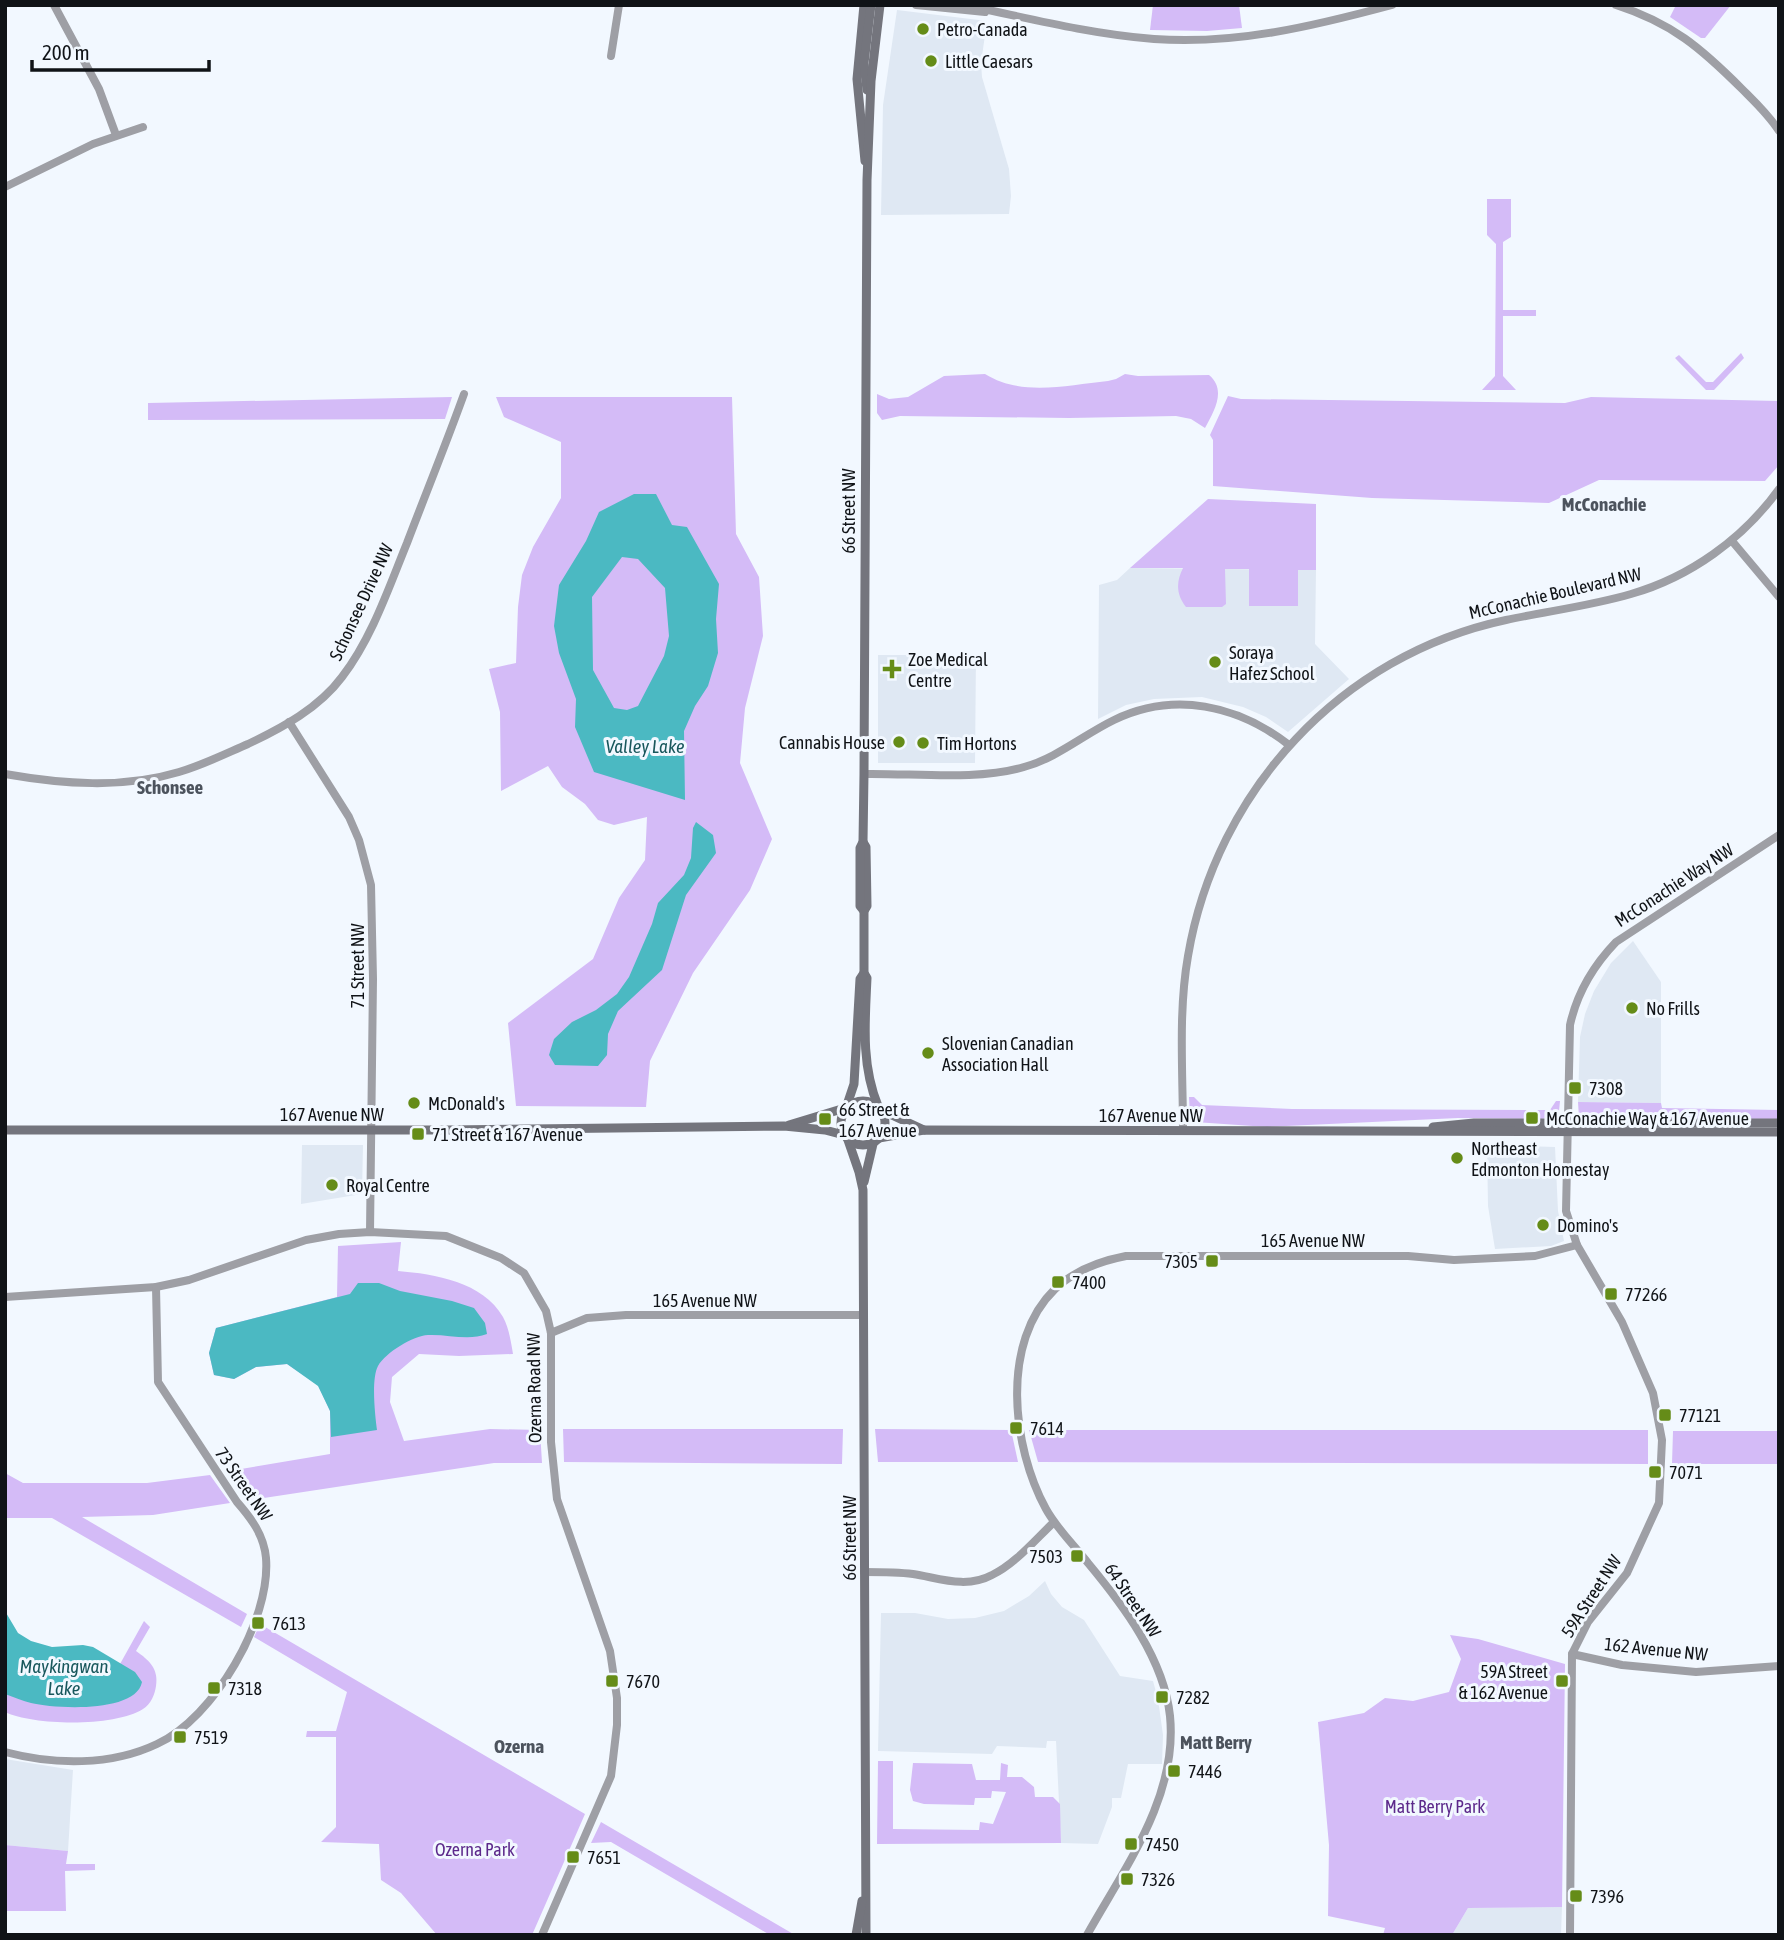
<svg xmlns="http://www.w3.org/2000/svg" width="1784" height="1940" viewBox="0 0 1784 1940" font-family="'Asap Condensed',sans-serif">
  <rect width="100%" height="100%" fill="#f2f8ff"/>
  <g fill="#dfe8f3">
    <polygon points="897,10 987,21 981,63 982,77 1009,169 1011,196 1009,214 881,215 883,105"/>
    <polygon points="1130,568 1316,570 1315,644 1349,679 1288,732 1266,717 1243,707 1202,697 1154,699 1126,705 1098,719 1099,585 1117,580"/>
    <polygon points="878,655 976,655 975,763 878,763"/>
    <polygon points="1633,941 1661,982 1661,1103 1578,1102 1580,1037 1585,1014 1594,991 1611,963"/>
    <polygon points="302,1145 363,1145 362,1194 301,1204"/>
    <polygon points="1487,1145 1555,1147 1558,1211 1564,1241 1551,1246 1495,1249 1488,1206"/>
    <polygon points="1045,1581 1051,1594 1062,1607 1084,1620 1120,1676 1153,1681 1158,1699 1163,1735 1162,1764 1128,1764 1121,1798 1112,1798 1112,1807 1098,1844 1061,1843 1056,1741 1047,1741 1046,1748 997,1746 992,1754 878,1751 881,1613 915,1613 948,1619 975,1618 1004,1611 1029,1596"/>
    <polygon points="5,1759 73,1770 68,1851 5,1845"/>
    <polygon points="1562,1907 1561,1935 1452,1935 1468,1908"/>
  </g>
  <g fill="#d4bbf7">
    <polygon points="1153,5 1239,5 1242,28 1207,31 1150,30"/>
    <polygon points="1676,5 1731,5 1705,38 1701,38 1670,17"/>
    <polygon points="1487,199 1511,199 1511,237 1503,242 1503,310 1536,310 1536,316 1503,316 1503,376 1516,390 1482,390 1495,376 1496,244 1487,235"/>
    <polygon points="1741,353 1744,358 1714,390 1706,390 1675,358 1679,355 1706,382 1713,382"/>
    <path d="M985,374C1022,397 1067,385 1108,381L1116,379L1125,374L1138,376L1209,375C1227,390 1214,411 1205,428L1191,419L1176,416L1069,418L900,416L882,420L877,413V394L889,399L908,397L944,376Z"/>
    <polygon points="1228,396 1241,399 1565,403 1591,397 1779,401 1779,465 1765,481 1599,480 1549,503 1372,498 1213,486 1213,440 1210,435"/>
    <polygon points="452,397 445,419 148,420 148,403"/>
    <polygon points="496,397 732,397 736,534 759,577 763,636 745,708 740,763 772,839 750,890 693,973 650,1061 646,1107 516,1106 508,1023 593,959 619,898 645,860 647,817 614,825 598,820 585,804 562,787 548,766 501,791 500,712 489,669 516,663 518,607 522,575 533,547 561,498 561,442 504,417"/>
    <path d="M1208,499L1316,504V570H1298V606H1249V569H1225L1226,604L1222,607H1186C1176,594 1176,582 1183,568H1130Z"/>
    <polygon points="1189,1097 1194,1097 1202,1105 1292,1109 1550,1110 1556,1101 1560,1101 1559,1111 1552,1117 1541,1119 1458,1118 1267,1127 1195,1122 1190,1116"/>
    <polygon points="1578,1102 1661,1103 1662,1108 1779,1110 1779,1119 1579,1118"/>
    <path d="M401,1242L398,1271C435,1274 483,1282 503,1317C509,1328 511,1342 513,1354L459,1356L419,1354L392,1377L390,1402L404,1441L490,1429L540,1430L542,1463H494L250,1500L229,1471L330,1454V1411L318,1385L287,1364L256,1367L234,1379L214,1375L209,1353L216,1328L337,1297L338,1246Z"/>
    <polygon points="563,1429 843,1429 842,1464 564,1462"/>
    <polygon points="875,1429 1011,1430 1018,1462 878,1462"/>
    <polygon points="1029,1430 1648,1430 1648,1464 1038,1462"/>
    <polygon points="1673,1431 1779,1431 1779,1464 1672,1464"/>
    <polygon points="5,1473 23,1483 147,1483 210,1475 230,1503 153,1515 82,1517 247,1614 241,1627 52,1518 5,1518"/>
    <path d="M144,1621L150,1627L136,1651C149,1660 159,1669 156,1686C155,1694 151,1704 143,1709C115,1727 35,1726 5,1712V1681L121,1689L120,1664Z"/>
    <polygon points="260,1624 585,1814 532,1935 437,1935 401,1893 381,1880 379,1844 321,1842 336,1827 336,1737 306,1737 307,1731 336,1731 347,1692 254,1637"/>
    <polygon points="1450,1635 1478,1639 1565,1664 1562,1907 1468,1908 1452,1935 1383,1935 1385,1928 1328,1916 1329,1845 1318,1722 1364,1713 1385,1698 1413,1701 1449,1692 1461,1659"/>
    <polygon points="878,1761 893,1761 893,1829 979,1830 980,1822 993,1824 1006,1792 992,1791 991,1798 975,1798 974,1805 924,1804 913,1801 910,1790 913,1763 972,1764 976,1780 1000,1780 1001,1763 1008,1765 1007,1777 1022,1777 1034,1787 1035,1797 1053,1797 1060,1804 1061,1843 877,1844"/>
    <polygon points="601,1822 795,1935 770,1935 611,1842 591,1843"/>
    <polygon points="5,1845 68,1851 66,1864 95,1864 95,1870 65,1871 66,1911 5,1911"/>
  </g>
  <g fill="#4bb9c2" fill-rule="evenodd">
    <path d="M634,494H656L672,525L687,527L719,584L716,619L718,653L708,686L695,706L684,731L685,800L594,772L575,727L576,699L559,653L554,626L559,585L586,541L599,512ZM622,557L638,559L665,588L669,636L664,656L638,706L627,710L614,708L593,670L592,597Z"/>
    <polygon points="696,822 713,835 716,853 686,895 662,970 618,1011 608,1034 607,1055 598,1066 555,1065 549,1055 554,1039 572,1022 596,1010 617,994 629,977 652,924 658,903 684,875 691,858 693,828"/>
    <path d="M358,1283H379L400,1291L452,1301L474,1308L485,1323L487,1334C468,1341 448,1334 428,1335C413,1336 386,1352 378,1366C371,1379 375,1415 377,1430L331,1437L330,1411L318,1386L287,1364L256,1367L234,1379L214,1375L209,1353L216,1328L350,1294Z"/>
    <path d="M5,1611L18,1633L31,1641L52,1647L83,1645L93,1647L135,1672L142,1682C136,1713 56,1709 31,1703C23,1701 14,1697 5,1694Z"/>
  </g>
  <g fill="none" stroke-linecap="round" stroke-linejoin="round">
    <g stroke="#9e9fa5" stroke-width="8">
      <polyline points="54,5 99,89 116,135"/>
      <polyline points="916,5 985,12"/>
      <path d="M965,5C1027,18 1090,34 1154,39C1236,45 1314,26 1392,5"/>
      <path d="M1616,5C1672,23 1701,48 1742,89C1755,102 1769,115 1779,131"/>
      <polyline points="611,56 619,5"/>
      <polyline points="5,187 93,144 143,127"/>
      <polyline points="1732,541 1779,597"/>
      <polyline points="289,722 349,817 359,840 371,885 373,979 370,1232"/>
      <path d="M5,774C62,784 123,789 179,772C203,765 225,754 248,744C282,728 319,708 342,677C372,638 389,587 407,543C426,493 446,444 464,394"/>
      <path d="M864,774C913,773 978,781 1024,767C1057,758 1083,735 1114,720C1174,691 1238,705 1289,745"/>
      <path d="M1183,1131C1183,1073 1178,1013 1188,956C1216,791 1341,655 1506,620C1548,611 1590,606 1631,594C1690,577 1743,539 1779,489"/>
      <polyline points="5,1297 156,1287 189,1280 306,1240 339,1234 370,1232 446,1236 501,1258 524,1273 546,1311 551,1333 551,1442 557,1499 610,1651 617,1698 617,1725 611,1776 542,1935"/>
      <polyline points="551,1333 587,1318 626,1315 863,1315"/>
      <path d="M864,1572C880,1572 897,1572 913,1574C939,1578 966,1589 992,1575C1015,1564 1035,1540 1053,1523"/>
      <polyline points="1572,1654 1622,1665 1696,1672 1779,1666"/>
      <path d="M5,1752C54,1765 111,1766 157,1744C214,1718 271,1620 266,1558C264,1535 251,1518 237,1502L158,1382L156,1287"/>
      <path d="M1087,1935C1125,1867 1178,1797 1170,1716C1164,1659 1123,1605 1088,1563C1074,1545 1057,1529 1046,1509C1012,1447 1000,1342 1055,1289C1075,1270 1100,1261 1126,1256H1408L1454,1260L1535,1256L1577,1245"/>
      <path d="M1570,1935L1572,1654L1588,1622L1627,1573L1659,1503L1662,1440L1653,1393L1622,1322L1577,1245L1566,1211L1570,1025C1577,993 1593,966 1616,942L1779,835"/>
    </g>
    <g stroke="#74757d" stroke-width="9">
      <polyline points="864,5 857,79 865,161"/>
      <polyline points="867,90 864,63 871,5"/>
      <path d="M863,842L866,847L867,906L864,911V973L867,978C865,1022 861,1065 878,1106"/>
      <polyline points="864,911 860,906 860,848 863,842 864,774 867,180 871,81 880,5"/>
      <circle cx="863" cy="1123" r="22"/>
      <polyline points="847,1105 854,1084 860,979 864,973"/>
      <polyline points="881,1110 924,1130"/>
      <polyline points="789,1125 845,1108"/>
      <polyline points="1433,1127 1474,1123 1779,1123"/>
      <polyline points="5,1130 448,1130 784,1126 825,1130 844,1135"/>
      <polyline points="879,1138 924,1130 1779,1132"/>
      <polyline points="848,1140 859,1172 863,1190 866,1935"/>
      <polyline points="864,1182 873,1144"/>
      <polyline points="856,1935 862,1901"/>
    </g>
  </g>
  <g fill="#658c18" stroke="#f2f8ff" stroke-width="2.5">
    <circle cx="923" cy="29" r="7"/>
    <circle cx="931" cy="61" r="7"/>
    <circle cx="1215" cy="662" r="7"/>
    <path d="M888.5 658.5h7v7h7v7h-7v7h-7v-7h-7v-7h7z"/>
    <circle cx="899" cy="742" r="7"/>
    <circle cx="923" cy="743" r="7"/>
    <circle cx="1632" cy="1008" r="7"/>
    <circle cx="928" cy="1053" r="7"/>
    <rect x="1568" y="1081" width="14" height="14" rx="3.5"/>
    <circle cx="414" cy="1103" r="7"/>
    <rect x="1525" y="1111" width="14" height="14" rx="3.5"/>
    <rect x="818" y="1112" width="14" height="14" rx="3.5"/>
    <rect x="411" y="1127" width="14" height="14" rx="3.5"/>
    <circle cx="1457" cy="1158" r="7"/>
    <circle cx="332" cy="1185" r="7"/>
    <circle cx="1543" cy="1225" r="7"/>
    <rect x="1205" y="1254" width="14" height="14" rx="3.5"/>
    <rect x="1051" y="1275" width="14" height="14" rx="3.5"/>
    <rect x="1604" y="1287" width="14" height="14" rx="3.5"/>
    <rect x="1658" y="1408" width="14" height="14" rx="3.5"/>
    <rect x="1009" y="1421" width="14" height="14" rx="3.5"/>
    <rect x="1648" y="1465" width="14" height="14" rx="3.5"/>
    <rect x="1070" y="1549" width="14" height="14" rx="3.5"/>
    <rect x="251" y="1616" width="14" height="14" rx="3.5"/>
    <rect x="605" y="1674" width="14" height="14" rx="3.5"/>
    <rect x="1555" y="1674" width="14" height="14" rx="3.5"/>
    <rect x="207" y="1681" width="14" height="14" rx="3.5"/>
    <rect x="1155" y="1690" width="14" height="14" rx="3.5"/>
    <rect x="173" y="1730" width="14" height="14" rx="3.5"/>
    <rect x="1167" y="1764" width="14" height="14" rx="3.5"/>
    <rect x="1124" y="1837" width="14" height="14" rx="3.5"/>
    <rect x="566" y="1850" width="14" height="14" rx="3.5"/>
    <rect x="1120" y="1872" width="14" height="14" rx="3.5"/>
    <rect x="1569" y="1889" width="14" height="14" rx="3.5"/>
  </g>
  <g text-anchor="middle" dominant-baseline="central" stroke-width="6" stroke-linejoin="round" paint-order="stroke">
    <g font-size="18" fill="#101317" stroke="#f2f8ff" text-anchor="start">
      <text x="937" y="29">Petro-Canada</text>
      <text x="945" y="61">Little Caesars</text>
      <text x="1229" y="652">Soraya<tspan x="1229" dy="21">Hafez School</tspan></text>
      <text x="908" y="659">Zoe Medical<tspan x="908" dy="21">Centre</tspan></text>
      <text x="885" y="742" text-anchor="end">Cannabis House</text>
      <text x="937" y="743">Tim Hortons</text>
      <text x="1646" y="1008">No Frills</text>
      <text x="942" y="1043">Slovenian Canadian<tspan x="942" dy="21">Association Hall</tspan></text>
      <text x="1589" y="1088">7308</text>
      <text x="428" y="1103">McDonald's</text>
      <text x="839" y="1109">66 Street &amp;<tspan x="839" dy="21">167 Avenue</tspan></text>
      <text x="1546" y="1118">McConachie Way &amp; 167 Avenue</text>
      <text x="432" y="1134">71 Street &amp; 167 Avenue</text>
      <text x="1471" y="1148">Northeast<tspan x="1471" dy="21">Edmonton Homestay</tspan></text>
      <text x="346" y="1185">Royal Centre</text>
      <text x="1557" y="1225">Domino's</text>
      <text x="1198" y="1261" text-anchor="end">7305</text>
      <text x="1072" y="1282">7400</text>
      <text x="1625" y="1294">77266</text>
      <text x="1679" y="1415">77121</text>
      <text x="1030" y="1428">7614</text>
      <text x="1669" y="1472">7071</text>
      <text x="1063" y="1556" text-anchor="end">7503</text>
      <text x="272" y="1623">7613</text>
      <text x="1548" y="1671" text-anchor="end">59A Street<tspan x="1548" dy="21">&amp; 162 Avenue</tspan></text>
      <text x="626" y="1681">7670</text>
      <text x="228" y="1688">7318</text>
      <text x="1176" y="1697">7282</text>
      <text x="194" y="1737">7519</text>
      <text x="1188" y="1771">7446</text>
      <text x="1145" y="1844">7450</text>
      <text x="587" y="1857">7651</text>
      <text x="1141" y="1879">7326</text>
      <text x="1590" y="1896">7396</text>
    </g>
    <g font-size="18" fill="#101317" stroke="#f2f8ff">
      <text transform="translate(848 511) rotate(-90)">66 Street NW</text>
      <text transform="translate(1555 593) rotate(-13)">McConachie Boulevard NW</text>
      <text transform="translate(361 602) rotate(-65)">Schonsee Drive NW</text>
      <text transform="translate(1674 885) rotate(-33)">McConachie Way NW</text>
      <text transform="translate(357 966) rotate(-90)">71 Street NW</text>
      <text x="332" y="1114">167 Avenue NW</text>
      <text x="1151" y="1115">167 Avenue NW</text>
      <text x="1313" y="1240">165 Avenue NW</text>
      <text x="705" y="1300">165 Avenue NW</text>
      <text transform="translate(534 1388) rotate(-91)">Ozerna Road NW</text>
      <text transform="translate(244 1484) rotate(55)">73 Street NW</text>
      <text transform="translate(849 1538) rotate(-90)">66 Street NW</text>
      <text transform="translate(1591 1596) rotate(-57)">59A Street NW</text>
      <text transform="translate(1133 1600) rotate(56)">64 Street NW</text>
      <text transform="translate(1656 1649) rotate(6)">162 Avenue NW</text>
    </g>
    <g font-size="18" fill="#5c298b" stroke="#f2f8ff">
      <text x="1435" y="1806">Matt Berry Park</text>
      <text x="475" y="1849">Ozerna Park</text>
    </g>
    <g font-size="19" font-weight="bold" fill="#4c535d" stroke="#f2f8ff">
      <text x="1604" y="504">McConachie</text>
      <text x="170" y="787">Schonsee</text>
      <text x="1216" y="1742">Matt Berry</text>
      <text x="519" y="1746">Ozerna</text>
    </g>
    <g font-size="19" font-style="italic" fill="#18575c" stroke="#f2f8ff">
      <text x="645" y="746">Valley Lake</text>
      <text x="64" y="1666">Maykingwan<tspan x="64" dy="22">Lake</tspan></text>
    </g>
  </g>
  <rect width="1784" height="1940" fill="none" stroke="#101317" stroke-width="14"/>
  <path d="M32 60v10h177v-10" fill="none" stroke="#101317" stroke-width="3.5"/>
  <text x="42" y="60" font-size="21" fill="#101317" stroke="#f2f8ff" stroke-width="5" paint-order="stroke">200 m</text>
</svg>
